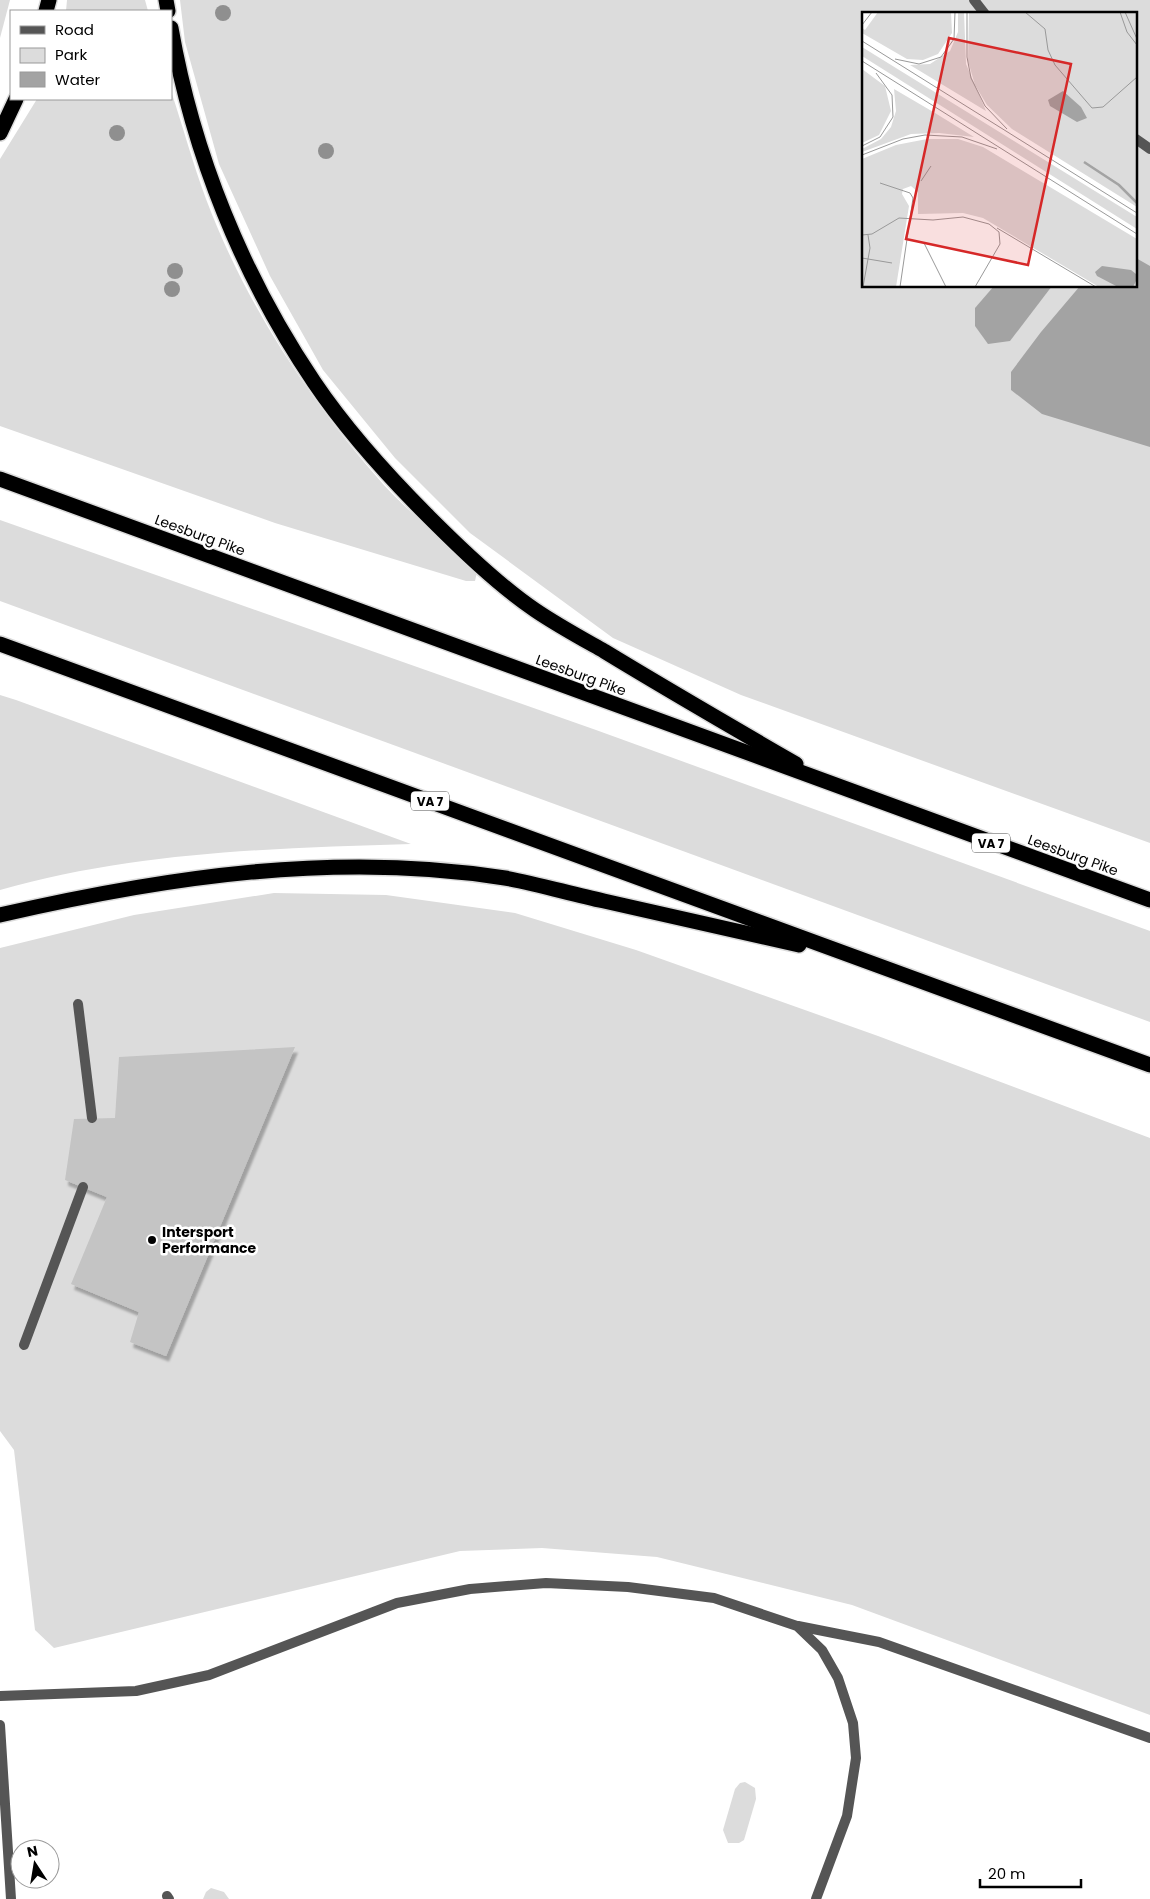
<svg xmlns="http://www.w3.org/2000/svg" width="1150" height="1899" viewBox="0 0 1150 1899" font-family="Poppins,sans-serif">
  <defs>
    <filter id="shadow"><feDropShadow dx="3" dy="5.5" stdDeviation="1" flood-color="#0004"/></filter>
  </defs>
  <rect width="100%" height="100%" fill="#fff"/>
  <g fill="#dcdcdc" fill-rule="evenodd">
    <polygon points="0,0 10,0 0,38"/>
    <polygon points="67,0 145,0 148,11 66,11"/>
    <path d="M180,0H1150V843L741,695L613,638L470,533L395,458L323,370L270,276L219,164L185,42ZM864,14H1136V286H864Z"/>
    <path d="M171,91C183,127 193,164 206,199C246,305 309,400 383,484C412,516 447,541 477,572L475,581H466L275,523L0,426V159L37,99H171Z"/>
    <polygon points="0,520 596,730 1150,931 1150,1022 0,601"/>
    <path d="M0,695L16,700L411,844C274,848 133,852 0,890Z"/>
    <polygon points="274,893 386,895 515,913 636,950 878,1036 1150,1138 1150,1715 852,1605 657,1557 542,1548 460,1551 54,1648 35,1630 14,1450 0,1431 0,948 134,915"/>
    <polygon points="745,1782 755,1788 756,1799 744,1840 739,1843 728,1843 723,1830 735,1789 740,1783"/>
    <polygon points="211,1888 224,1892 229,1899 203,1899 206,1892"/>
  </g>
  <g fill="#a3a3a3">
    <polygon points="1136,258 1150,266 1150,447 1042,414 1011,390 1011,372 1041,332 1080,286 1136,286"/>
    <polygon points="994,286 1052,286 1010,341 988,344 975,326 975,308"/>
  </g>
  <polygon fill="#c4c4c4" filter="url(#shadow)" points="295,1047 166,1356 130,1342 139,1312 71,1284 107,1197 65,1180 74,1119 115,1118 119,1057"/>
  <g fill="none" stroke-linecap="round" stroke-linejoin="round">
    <defs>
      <g id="motorway">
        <polyline points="166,0 168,11"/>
        <polyline points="46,11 49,0"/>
        <path d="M171,28C193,154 243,277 314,382C347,431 387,475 429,517C460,548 498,585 535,610C557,625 581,638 604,651C668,690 732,727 796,764"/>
        <polyline points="0,133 16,99"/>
        <polyline points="0,479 1150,900"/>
        <polyline points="0,644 1150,1065"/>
        <path d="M0,915C165,877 336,851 505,878C538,884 571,894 604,901C669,916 734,930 799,945"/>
      </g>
    </defs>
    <use href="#motorway" stroke="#dbdbdb" stroke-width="18"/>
    <g stroke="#555" stroke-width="10">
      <polyline points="974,0 985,14"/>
      <polyline points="1136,139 1150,149"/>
      <polyline points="78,1004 92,1118"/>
      <polyline points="24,1345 83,1187"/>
      <polyline points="798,1626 879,1642 1150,1738"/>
      <polyline points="0,1696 136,1691 209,1675 397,1603 470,1589 546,1583 628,1587 714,1598 797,1626 822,1650 838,1678 853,1723 856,1758 847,1816 816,1899"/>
      <polyline points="167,1896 169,1899"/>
    </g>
    <polyline stroke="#555" stroke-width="10" points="0,1725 11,1899"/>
    <use href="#motorway" stroke="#000" stroke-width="15"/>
  </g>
  <g fill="#8f8f8f">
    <circle cx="223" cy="13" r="8"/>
    <circle cx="117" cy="133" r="8"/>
    <circle cx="326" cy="151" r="8"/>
    <circle cx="175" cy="271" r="8"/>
    <circle cx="172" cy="289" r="8"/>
  </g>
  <circle fill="#000" stroke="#fff" stroke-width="2" cx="152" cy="1240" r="5"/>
  <g text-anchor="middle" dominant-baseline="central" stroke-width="5" stroke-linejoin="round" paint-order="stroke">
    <g fill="#fff" stroke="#4c4c4c" stroke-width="1">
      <rect x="411" y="791.5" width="38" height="19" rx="4"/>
      <rect x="972" y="833.5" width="38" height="19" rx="4"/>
    </g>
    <g font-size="12" font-weight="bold" fill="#000">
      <text x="430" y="801">VA 7</text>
      <text x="991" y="843">VA 7</text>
    </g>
    <g font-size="14" fill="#000" stroke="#fff">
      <text transform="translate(200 535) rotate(20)">Leesburg Pike</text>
      <text transform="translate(581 675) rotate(20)">Leesburg Pike</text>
      <text transform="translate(1073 855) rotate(20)">Leesburg Pike</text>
    </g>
    <g font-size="14" font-weight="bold" fill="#000" stroke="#fff" text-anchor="start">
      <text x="162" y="1232">Intersport<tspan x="162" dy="16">Performance</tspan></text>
    </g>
  </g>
  <g transform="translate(862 12)">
    <rect width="275" height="275" fill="#fff"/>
    <path d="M16,0H89L90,21L76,42L61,48L45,47L0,21V16L3,18ZM96,0H102L104,52L124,99L48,53L68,52L88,39L96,20ZM107,0H275V195L150,117L125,93L113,73L106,49ZM0,35L275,205V217L0,44ZM0,57L23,74L29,99L17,123L0,131ZM32,77L73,101L112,125L77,121L49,122L0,140V137L19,127L29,115L34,99ZM65,127H96L121,135L275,227V275H237L121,206L101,201L56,202V180L49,174L41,177L40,182L47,194L34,275H0V147L34,133Z" fill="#dcdcdc"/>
    <path d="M201,79L219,95L225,106L215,110L188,94L186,88ZM240,254L269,258L274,262V269L271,275H256L235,264L233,260Z" fill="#a3a3a3"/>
    <path fill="none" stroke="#a3a3a3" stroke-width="2.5" d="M222,150L257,173L275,191"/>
    <path fill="none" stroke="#999" stroke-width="1" d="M105,0V45L109,66L123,94L145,117M163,0L183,17L186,38L193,53L230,96L241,95L275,65M258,0L265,20L275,33M263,0L275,27M0,13L10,0M0,29L275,201M33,47L57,52L79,45L92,27L93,0M0,49L275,222M0,134L18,125L31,105L30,83L14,61M0,143L41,127L63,123L100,125L135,137M59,169L69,154M18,171L48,181L51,186L38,275M135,216L234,275M0,223L10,222L37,206L71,208L101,205L127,212L137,220L138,232L113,275M62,231L84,275M0,246L30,251M1,275L8,236L6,223"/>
    <path fill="#d62828" fill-opacity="0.15" stroke="#d62828" stroke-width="2.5" d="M87,26L209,52L166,253L44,227Z"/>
    <rect width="275" height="275" fill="none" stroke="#000" stroke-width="2.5"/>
  </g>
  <rect x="10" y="10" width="162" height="90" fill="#ffffff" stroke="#999999"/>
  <rect x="20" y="26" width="25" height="8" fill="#555555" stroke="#999999"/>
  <text x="55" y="35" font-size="15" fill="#000000">Road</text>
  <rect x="20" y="48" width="25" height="15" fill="#dcdcdc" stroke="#999999"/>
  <text x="55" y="60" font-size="15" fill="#000000">Park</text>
  <rect x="20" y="72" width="25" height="15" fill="#a3a3a3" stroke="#999999"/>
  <text x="55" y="85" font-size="15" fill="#000000">Water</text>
  <g transform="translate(35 1864) rotate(348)"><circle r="24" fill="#ffffff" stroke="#999999"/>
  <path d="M0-4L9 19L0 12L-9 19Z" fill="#000000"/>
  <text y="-8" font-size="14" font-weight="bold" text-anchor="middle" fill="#000000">N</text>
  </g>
  <path d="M980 1879v8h101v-8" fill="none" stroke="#000000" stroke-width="2.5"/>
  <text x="988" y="1879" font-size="15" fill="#000000" stroke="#ffffff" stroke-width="4" paint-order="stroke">20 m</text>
</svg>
